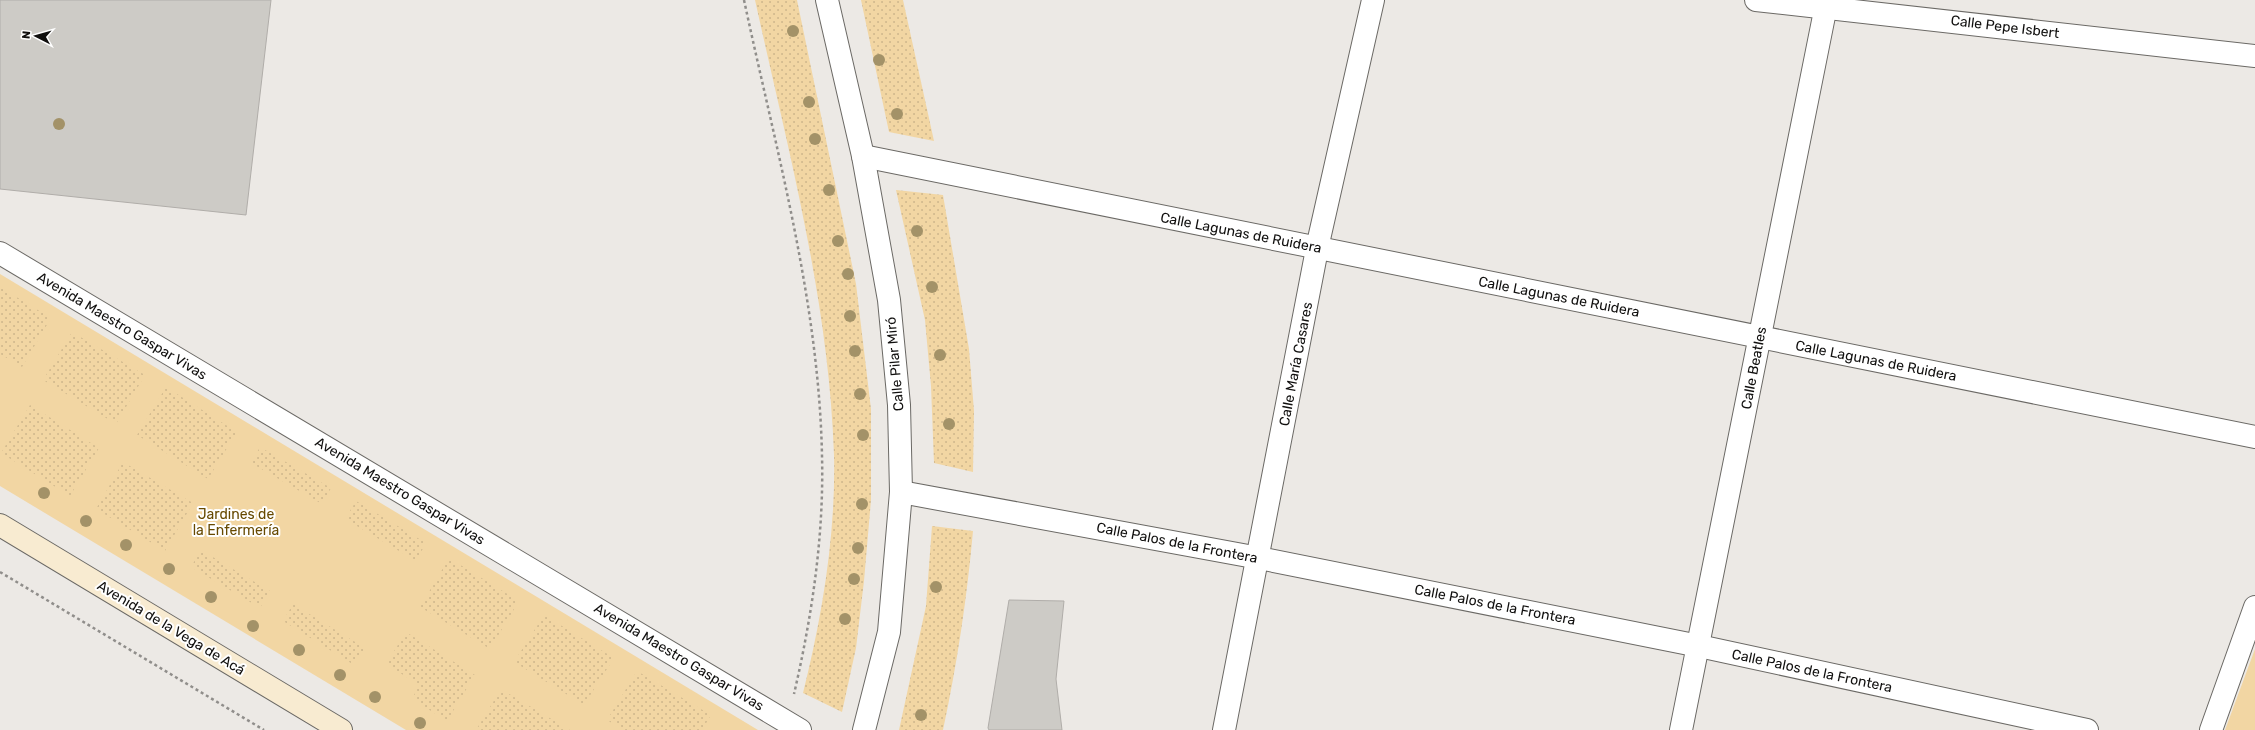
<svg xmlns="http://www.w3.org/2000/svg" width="2255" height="730" viewBox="0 0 2255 730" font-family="Rubik,sans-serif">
  <defs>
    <pattern id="garden-dots" width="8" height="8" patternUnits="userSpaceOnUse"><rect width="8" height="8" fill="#f2d6a3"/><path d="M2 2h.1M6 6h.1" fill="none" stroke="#ceb68b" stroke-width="1.8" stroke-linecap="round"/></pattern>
  </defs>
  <rect width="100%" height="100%" fill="#ece9e5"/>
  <g fill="#f2d6a3">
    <polygon points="0,274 758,730 406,730 0,486"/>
    <polygon points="2255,649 2255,730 2225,730"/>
  </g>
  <g fill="url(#garden-dots)">
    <path d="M755,0H797L856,284L871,409V500L864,581L856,648L842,712L803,693C822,617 836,534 834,455C829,301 788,150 755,0Z"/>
    <polygon points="861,0 903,0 934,141 889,132"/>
    <polygon points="896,190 943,195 969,349 974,411 973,472 934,463 931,386 925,320"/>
    <polygon points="0,287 51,318 22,367 0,354"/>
    <polygon points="72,332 145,375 116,424 43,380"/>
    <polygon points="166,387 237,432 208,479 137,435"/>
    <polygon points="30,405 99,448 70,496 1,453"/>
    <polygon points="260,447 331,488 322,504 251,463"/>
    <polygon points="123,462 193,503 165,551 96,509"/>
    <polygon points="356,501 426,543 416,561 345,519"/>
    <path d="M932,526L973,531C967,598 957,664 943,730H899L926,606Z"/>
    <polygon points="201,550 270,591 260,608 191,567"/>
    <polygon points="449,558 519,601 490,649 420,607"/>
    <polygon points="293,604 365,648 354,665 283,621"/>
    <polygon points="544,615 614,658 584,705 514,662"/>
    <polygon points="406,632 475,675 447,721 412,699 419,685 386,664"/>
    <polygon points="637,671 711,715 702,730 623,730 607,720"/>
    <polygon points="501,689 570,730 476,730"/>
  </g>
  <g fill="#cdcbc6" stroke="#b0ada9">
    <polygon points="0,0 271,0 246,215 0,189"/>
    <polygon points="1009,600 1064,601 1056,679 1062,730 989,730 988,728"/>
  </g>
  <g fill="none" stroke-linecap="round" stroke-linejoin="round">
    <defs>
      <g id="minor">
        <polyline points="827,0 863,156 889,300 899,405 901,492 889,632 864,730"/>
        <polyline points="1756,0 2255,56"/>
        <polyline points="863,156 2255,437"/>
        <polyline points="0,253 800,730"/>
        <polyline points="901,492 1259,558 1699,646 2087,730"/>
        <polyline points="1224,730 1319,239 1373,0"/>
        <polyline points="1681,730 1826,6"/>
        <polyline points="2211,730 2255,607"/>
      </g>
      <polyline id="secondary" points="0,525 341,730"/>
    </defs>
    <use href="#minor" stroke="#6b6965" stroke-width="24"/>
    <use href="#secondary" stroke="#6b6965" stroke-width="24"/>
    <g stroke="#908e8b" stroke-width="2.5" stroke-dasharray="3 3" stroke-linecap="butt">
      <path d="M744,0C776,150 819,302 822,456C824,536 812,616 794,694"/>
      <polyline points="0,572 264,730"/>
    </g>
    <use href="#minor" stroke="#fff" stroke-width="22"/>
    <use href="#secondary" stroke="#f8ebd1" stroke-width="22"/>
  </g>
  <g fill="#a39268">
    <circle cx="793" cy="31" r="6"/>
    <circle cx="879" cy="60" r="6"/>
    <circle cx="809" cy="102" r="6"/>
    <circle cx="897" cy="114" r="6"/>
    <circle cx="59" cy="124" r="6"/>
    <circle cx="815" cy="139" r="6"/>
    <circle cx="829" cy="190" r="6"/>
    <circle cx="917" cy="231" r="6"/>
    <circle cx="838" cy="241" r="6"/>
    <circle cx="848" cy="274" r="6"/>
    <circle cx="932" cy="287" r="6"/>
    <circle cx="850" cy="316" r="6"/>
    <circle cx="855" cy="351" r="6"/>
    <circle cx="940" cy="355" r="6"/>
    <circle cx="860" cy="394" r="6"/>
    <circle cx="949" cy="424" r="6"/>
    <circle cx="863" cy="435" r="6"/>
    <circle cx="44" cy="493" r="6"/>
    <circle cx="862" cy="504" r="6"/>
    <circle cx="86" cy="521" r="6"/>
    <circle cx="126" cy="545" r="6"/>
    <circle cx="858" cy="548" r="6"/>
    <circle cx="169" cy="569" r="6"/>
    <circle cx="854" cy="579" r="6"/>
    <circle cx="936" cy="587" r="6"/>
    <circle cx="211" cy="597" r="6"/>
    <circle cx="845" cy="619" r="6"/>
    <circle cx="253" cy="626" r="6"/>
    <circle cx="299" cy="650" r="6"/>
    <circle cx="340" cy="675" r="6"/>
    <circle cx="375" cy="697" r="6"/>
    <circle cx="921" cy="715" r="6"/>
    <circle cx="420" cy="723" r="6"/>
  </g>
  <g text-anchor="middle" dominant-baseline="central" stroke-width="4" stroke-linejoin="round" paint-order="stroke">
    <g font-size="14" fill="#100f0e" stroke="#fff">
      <text transform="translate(2005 27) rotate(7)">Calle Pepe Isbert</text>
      <text transform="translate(1241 233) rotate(11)">Calle Lagunas de Ruidera</text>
      <text transform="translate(1559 297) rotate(11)">Calle Lagunas de Ruidera</text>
      <text transform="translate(122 326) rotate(31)">Avenida Maestro Gaspar Vivas</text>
      <text transform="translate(1876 361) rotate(11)">Calle Lagunas de Ruidera</text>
      <text transform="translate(895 364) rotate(-95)">Calle Pilar Miró</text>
      <text transform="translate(1296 364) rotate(-79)">Calle María Casares</text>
      <text transform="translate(1754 368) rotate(-79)">Calle Beatles</text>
      <text transform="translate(400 491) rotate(31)">Avenida Maestro Gaspar Vivas</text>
      <text transform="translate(1177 543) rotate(11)">Calle Palos de la Frontera</text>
      <text transform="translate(1495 605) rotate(11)">Calle Palos de la Frontera</text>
      <text transform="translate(171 628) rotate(31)">Avenida de la Vega de Acá</text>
      <text transform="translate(679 657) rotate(31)">Avenida Maestro Gaspar Vivas</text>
      <text transform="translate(1812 671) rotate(12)">Calle Palos de la Frontera</text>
    </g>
    <g font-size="14" fill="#674a02" stroke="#fff">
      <text x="236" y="514">Jardines de<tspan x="236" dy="16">la Enfermería</tspan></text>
    </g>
  </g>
  <g transform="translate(36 36) rotate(276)" stroke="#ffffff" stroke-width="3" paint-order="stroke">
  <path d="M0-3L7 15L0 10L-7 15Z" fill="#100f0e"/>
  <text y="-6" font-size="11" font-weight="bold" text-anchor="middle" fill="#100f0e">N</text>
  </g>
</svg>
